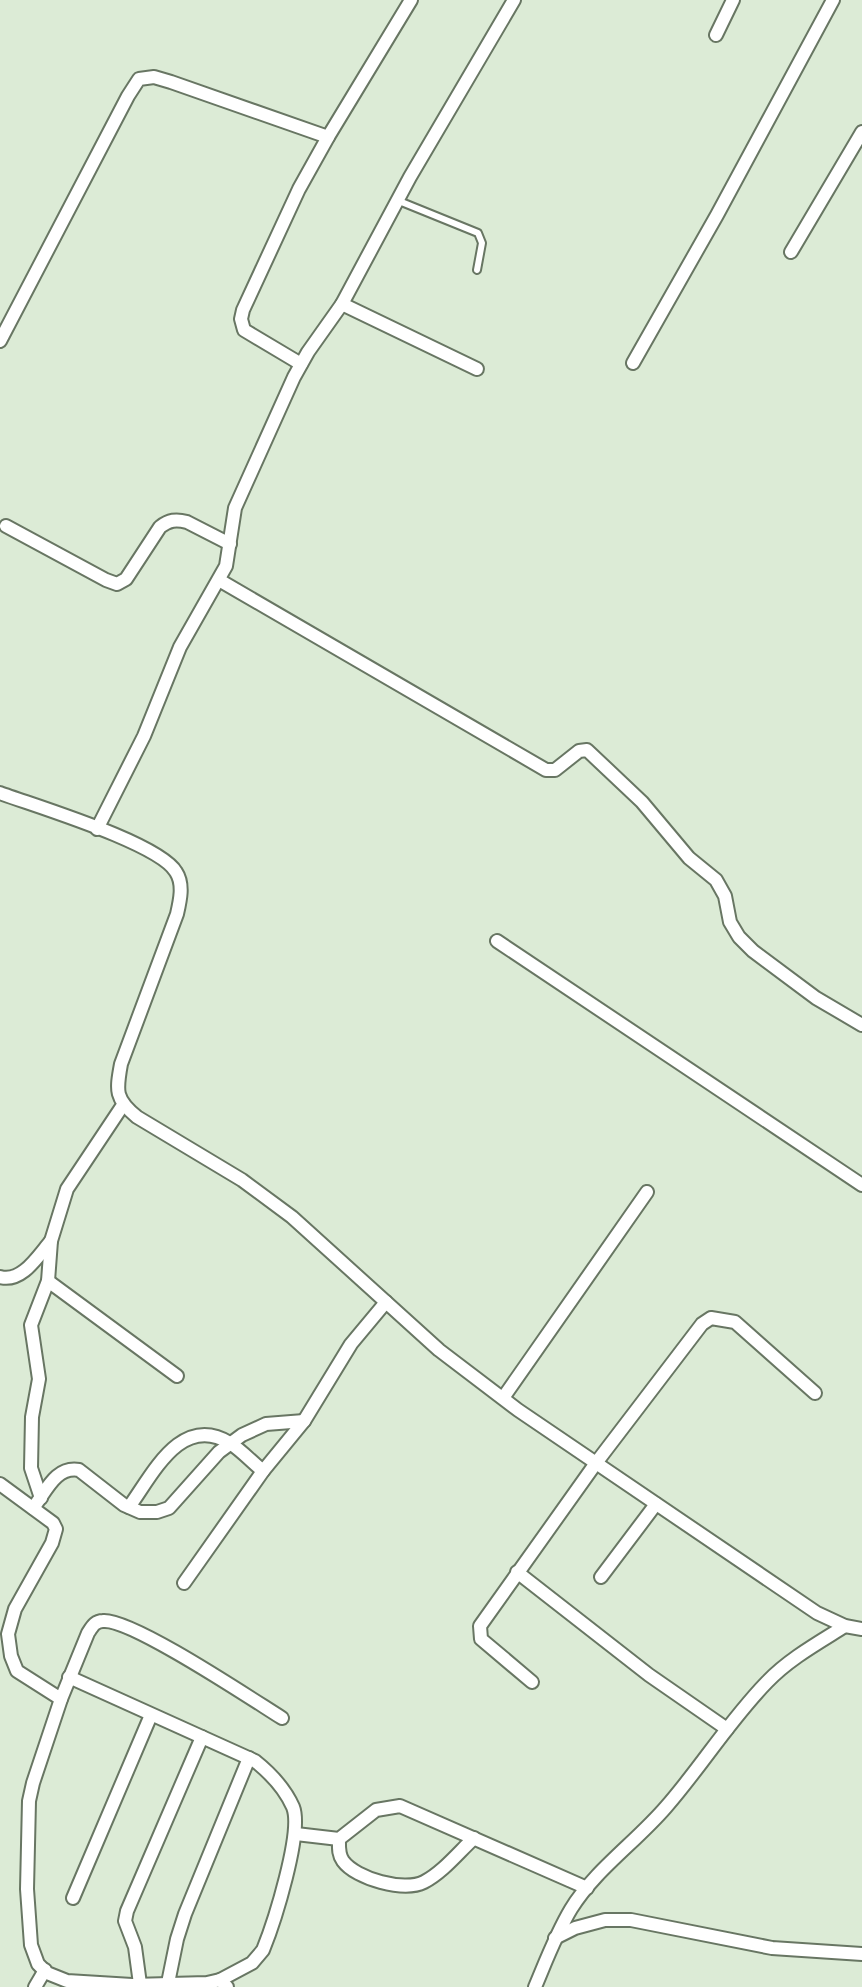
<svg xmlns="http://www.w3.org/2000/svg" width="862" height="1987" viewBox="0 0 862 1987" font-family="'Golos Text',sans-serif">
  <rect width="100%" height="100%" fill="#dcebd6"/>
  <g fill="none" stroke-linecap="round" stroke-linejoin="round">
    <defs>
      <polyline id="lane" points="399,201 478,233 482,243 477,270"/>
      <g id="street">
        <polyline points="716,35 733,0"/>
        <polyline points="791,252 862,132"/>
        <polyline points="342,304 477,369"/>
        <polyline points="0,341 128,96 139,79 154,77 171,82 328,137"/>
        <polyline points="633,363 717,215 833,0"/>
        <polyline points="301,364 244,330 241,319 243,310 299,189 328,137 411,0"/>
        <path d="M6,526L106,580L117,584L126,579L160,527C169,520 176,519 187,522L230,544"/>
        <polyline points="219,580 546,770 555,770 579,751 587,750 642,802 689,858 716,880 725,896 730,922 739,937 753,951 816,998 862,1025"/>
        <path d="M0,793C35,806 159,843 176,872C184,884 180,901 177,914L121,1064C116,1091 115,1099 137,1117L242,1180L292,1217L439,1350L518,1410L817,1613L845,1626L862,1629"/>
        <polyline points="97,829 144,736 180,647 226,566 235,508 294,377 308,352 342,304 410,177 514,0"/>
        <polyline points="497,941 862,1185"/>
        <path d="M0,1277C22,1283 38,1256 51,1241"/>
        <polyline points="48,1281 177,1376"/>
        <polyline points="503,1398 647,1192"/>
        <polyline points="0,1484 53,1523 56,1529 52,1543 15,1609 8,1634 11,1656 17,1671 61,1699"/>
        <polyline points="41,1498 31,1468 32,1417 39,1379 31,1325 48,1281 51,1241 67,1189 123,1105"/>
        <path d="M129,1507C153,1474 181,1413 230,1443C242,1451 252,1462 263,1471"/>
        <path d="M33,1508C46,1492 55,1466 79,1470L124,1505L140,1512H157L169,1508L219,1452L242,1435L266,1424L304,1421"/>
        <polyline points="517,1572 649,1675 727,1729"/>
        <polyline points="601,1577 656,1504"/>
        <polyline points="184,1583 263,1471 304,1421 351,1344 386,1302"/>
        <path d="M69,1677L255,1761C270,1773 285,1789 293,1807C303,1832 274,1923 263,1950L252,1963L220,1980"/>
        <polyline points="532,1682 481,1639 480,1626 596,1463 702,1324 711,1318 735,1322 815,1393"/>
        <polyline points="296,1834 339,1839 376,1810 400,1806 587,1888"/>
        <path d="M339,1839C339,1847 338,1854 343,1861C356,1879 404,1892 424,1882C443,1872 458,1853 474,1838"/>
        <polyline points="73,1898 151,1715"/>
        <polyline points="555,1938 575,1928 605,1920 631,1920 772,1948 862,1954"/>
        <polyline points="168,1983 177,1939 185,1914 249,1758"/>
        <polyline points="140,1984 135,1947 125,1921 127,1911 202,1737"/>
        <polyline points="35,1987 45,1970"/>
        <path d="M227,1987L220,1980L207,1983L132,1985L67,1981L47,1973L38,1964L31,1945L27,1889L29,1801L33,1783L61,1699L88,1633C92,1627 95,1621 103,1621C131,1618 253,1700 282,1718"/>
        <path d="M535,1987C546,1961 556,1934 571,1909C595,1870 636,1842 666,1807C701,1767 729,1721 767,1682C789,1659 818,1643 845,1626"/>
      </g>
    </defs>
    <use href="#lane" stroke="#687663" stroke-width="10"/>
    <use href="#street" stroke="#687663" stroke-width="16"/>
    <use href="#lane" stroke="#fff" stroke-width="6"/>
    <use href="#street" stroke="#fff" stroke-width="12"/>
  </g>
</svg>
